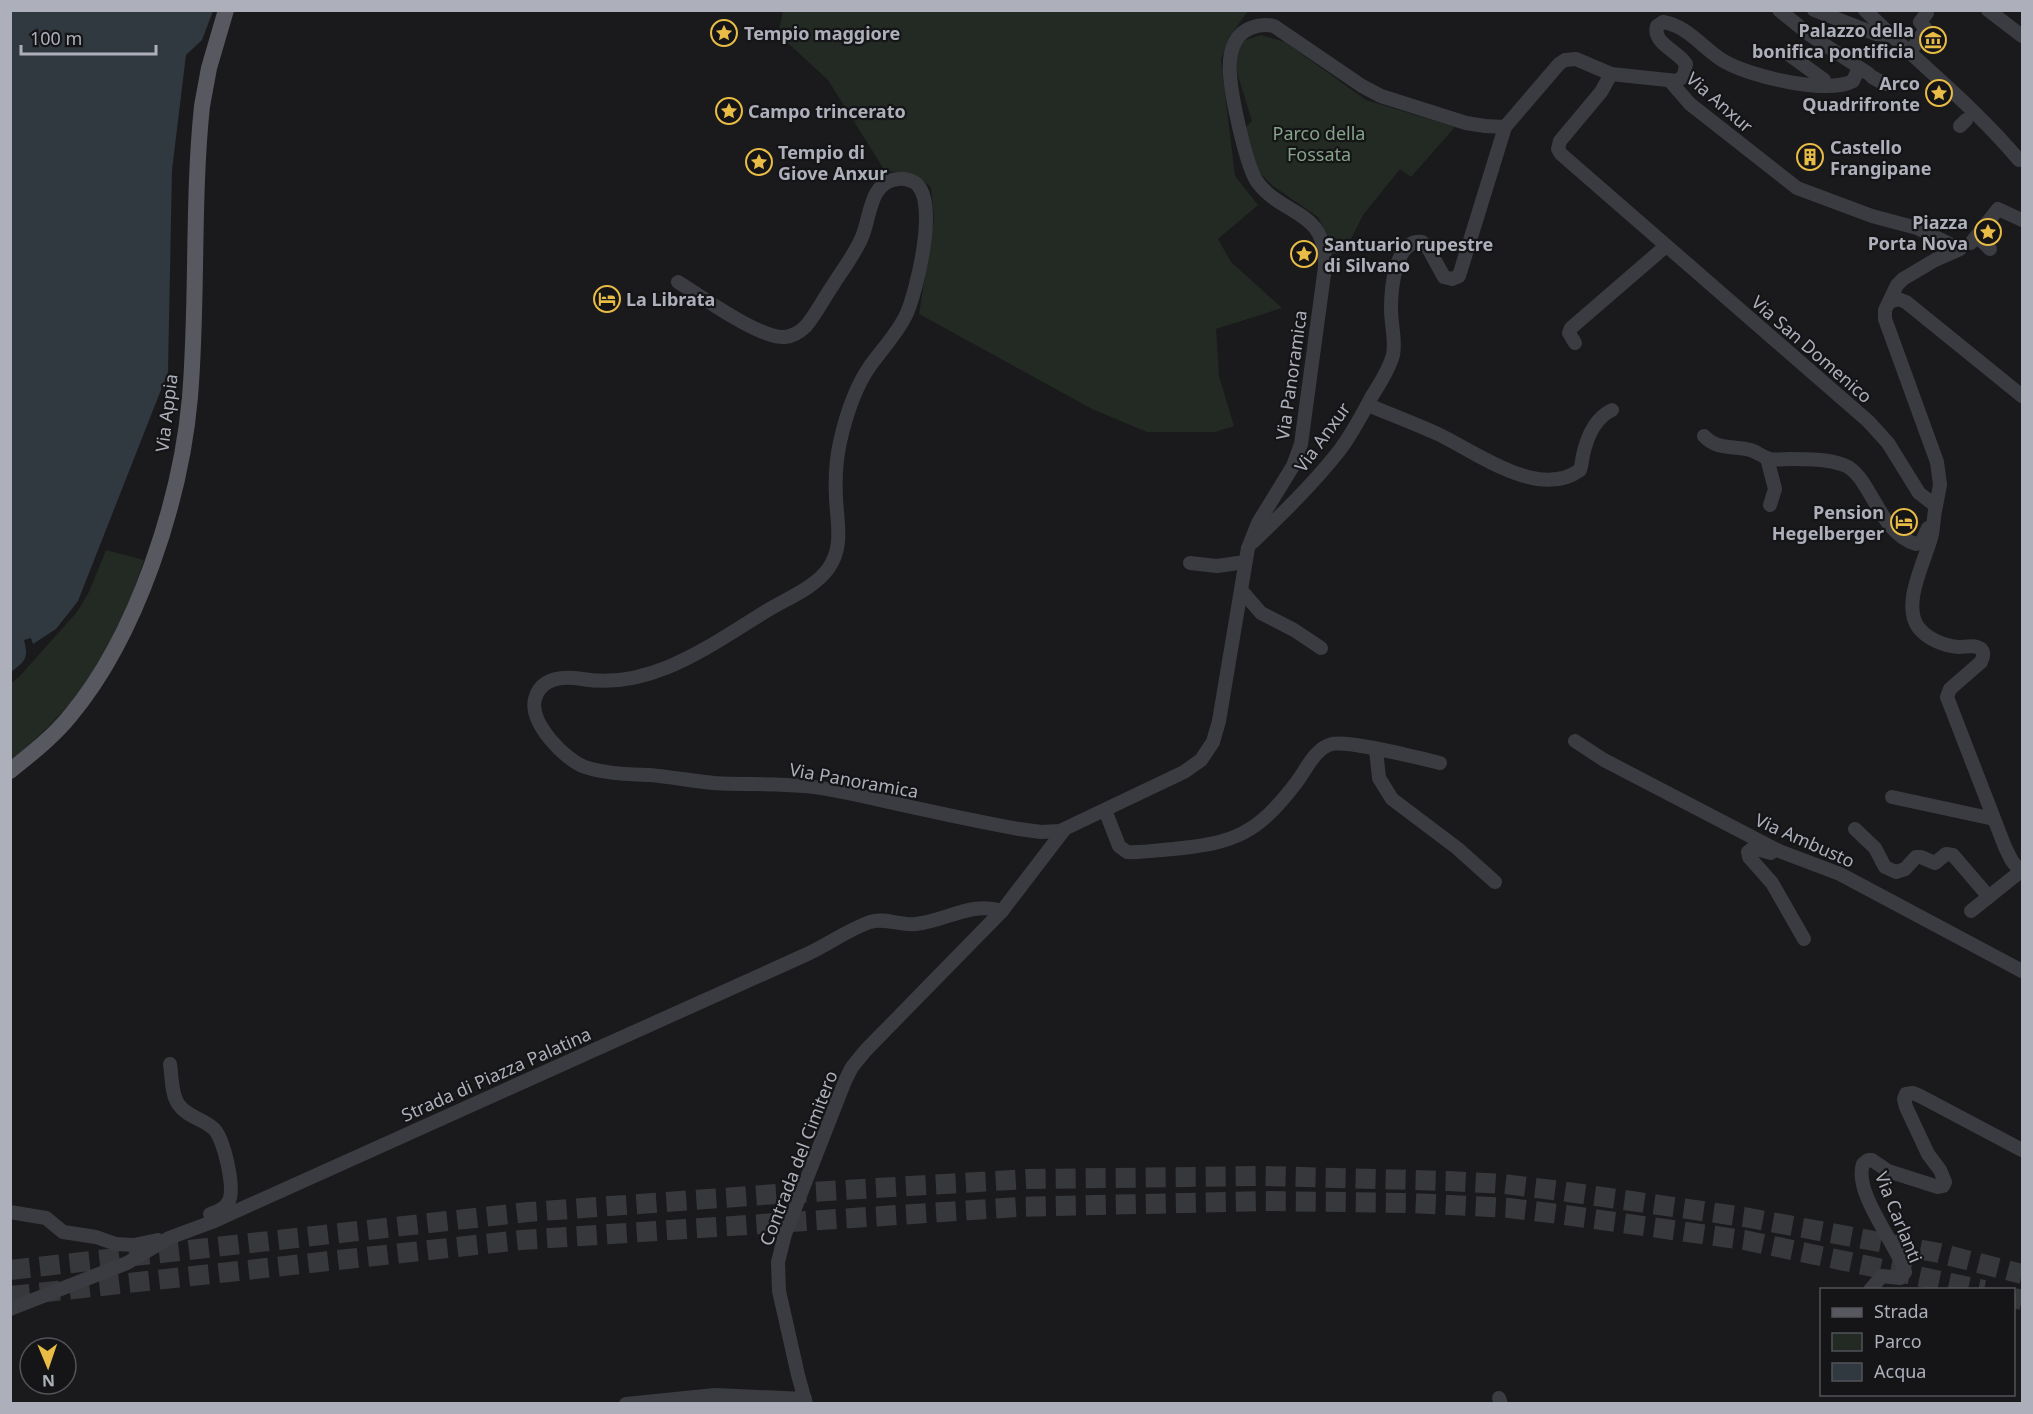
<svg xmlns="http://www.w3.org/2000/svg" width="2033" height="1414" viewBox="0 0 2033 1414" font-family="'Noto Sans',sans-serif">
  <rect width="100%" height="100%" fill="#1a1a1c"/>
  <g fill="#222a23">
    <polygon points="783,11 1248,11 1230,36 1221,60 1235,176 1258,205 1218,239 1231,262 1282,308 1216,329 1219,376 1234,426 1215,432 1147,432 1092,409 919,314 934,219 931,187 913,174 885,171 828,80 778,34"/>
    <polygon points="1261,35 1285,42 1366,100 1455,127 1411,177 1400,169 1363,215 1344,253 1332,254 1329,240 1318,217 1273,186 1257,170 1245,128 1252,121 1238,76 1235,61 1242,41"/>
    <polygon points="106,550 144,560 132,595 108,652 75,698 49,726 11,762 11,683 19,677 77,612 89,592"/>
  </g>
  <path fill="#303840" d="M11,10L213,11L202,40L186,55L172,170L168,372L78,601L56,629L33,644L31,638L24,640C29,659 25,661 11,672Z"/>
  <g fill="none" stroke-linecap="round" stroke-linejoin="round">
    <g stroke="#37383c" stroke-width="20" stroke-dasharray="20 10" stroke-linecap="butt">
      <polyline points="10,1270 528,1212 777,1194 1027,1179 1265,1176 1449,1181 1504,1184 1561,1191 1744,1217 1939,1253 2022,1274"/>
      <polyline points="10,1296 521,1240 1018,1207 1264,1201 1412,1203 1509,1208 1558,1214 1744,1240 1984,1290"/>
      <polyline points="2014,1298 2022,1300"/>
    </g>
    <g stroke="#3b3c41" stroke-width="14">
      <polyline points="1779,10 1810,35 1869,74"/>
      <polyline points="1814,10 1876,34 1889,35"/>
      <path d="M1865,10C1916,61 1973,105 2019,160"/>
      <polyline points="1988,10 2022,36"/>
      <polyline points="1910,52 1926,29 1920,22 1927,13"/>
      <polyline points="1787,53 1824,80"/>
      <polyline points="1611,74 1601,92 1560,141 1558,149 1561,154 1868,421 1888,443 1919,493 1936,506 1940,485 1937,462 1885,319 1885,310 1897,285 1903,279 1935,260 1960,249 1917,228 1872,216 1797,188 1690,104 1670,81"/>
      <polyline points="1872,77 1885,84"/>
      <polyline points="1960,126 1966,120"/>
      <polyline points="1977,236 1990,249"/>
      <polyline points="1971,243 1998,209 2022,220"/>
      <path d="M678,282C701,296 760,339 785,337C794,336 800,332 806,326C816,314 824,298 833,285C843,269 855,254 862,237C871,216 869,182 898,179C904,178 908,179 914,182C940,197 917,289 907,313C898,333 882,349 870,366C854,389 846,415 840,442C836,460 835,479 836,498C837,523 844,547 828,569C814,588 788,598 768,610C712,644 651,691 582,679C563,676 541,677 535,699C529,723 565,760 585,767C606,774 628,774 650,775C671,777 693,781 714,783C744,785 774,783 804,786C831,788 857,795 884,801C929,811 974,821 1019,829L1041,832L1060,831L1184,772L1201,760L1213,742L1219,721L1248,548L1258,523L1293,466L1301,444L1325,267C1327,209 1284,217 1258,183C1246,168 1231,94 1230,74C1229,63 1230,52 1235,42C1242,28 1259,23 1274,26L1362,86L1381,96L1466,123L1485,126L1505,127"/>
      <polyline points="1890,302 1898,299 1906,302 2022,396"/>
      <polyline points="1575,343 1569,333 1571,328 1666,246"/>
      <path d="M1368,405C1392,415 1416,424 1440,435C1477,453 1539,500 1580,470C1582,464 1582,460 1583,455C1587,437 1595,418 1612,410"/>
      <path d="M1704,436C1716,449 1730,446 1746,449C1755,450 1759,455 1767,458C1773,461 1783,459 1790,459C1807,459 1828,459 1844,465C1871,475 1878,533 1916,544L1921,543L1928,528"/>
      <polyline points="1767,458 1775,489 1770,505"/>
      <path d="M1936,506C1933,517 1934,528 1931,538C1924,563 1902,604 1918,627C1927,639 1944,646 1959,647C1964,647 1972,645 1977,647C1985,649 1984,656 1981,662L1950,689L1947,697L2005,847L2012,861L2022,873"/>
      <path d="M1253,542C1283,513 1313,484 1339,451C1352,434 1362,415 1372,396C1380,383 1389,370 1393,355C1396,340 1391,325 1391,309C1391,289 1395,239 1422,242L1428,248L1444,277L1452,279L1459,276L1505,127L1559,64L1565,60L1576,59L1611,74L1677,81L1684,76L1686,64C1678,51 1652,43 1657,26L1663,22C1686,25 1703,48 1722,60C1747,76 1827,95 1853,81L1859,68"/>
      <polyline points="1190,563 1217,566 1245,562"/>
      <polyline points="1241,590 1261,613 1294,630 1321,648"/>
      <polyline points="1575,741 1604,760 1779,851 1840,874 2022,971"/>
      <polyline points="1376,750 1379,778 1392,799 1457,848 1495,882"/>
      <polyline points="1892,797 1994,819"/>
      <path d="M1105,810L1119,846L1127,852C1142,853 1158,850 1173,849C1235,843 1257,834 1296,783C1306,770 1315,748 1332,744C1349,740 1419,758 1440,763"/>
      <polyline points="1855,829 1875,848 1885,867 1896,872 1905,869 1916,857 1921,857 1935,863 1946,854 1953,855 1989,897"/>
      <polyline points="1771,853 1753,848 1748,852 1749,857 1772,883 1804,939"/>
      <polyline points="1971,911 2021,871"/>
      <path d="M170,1064C172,1076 171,1095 179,1105C187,1117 204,1119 214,1129C224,1139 235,1187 229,1201C225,1209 218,1212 210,1214"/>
      <polyline points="10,1212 46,1218 63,1232 96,1237 116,1244 134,1245 158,1240"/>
      <path d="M1870,1290L1882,1276L1900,1278L1905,1272C1897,1244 1853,1193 1863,1164L1868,1160H1872L1888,1171L1938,1187L1943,1186L1945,1182L1940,1170L1928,1154L1906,1107L1904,1099L1906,1094L1913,1093L1920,1096L2022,1150"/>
      <path d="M10,1309L127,1263L169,1238L212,1222L803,956C826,946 847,930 870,922C886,917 900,926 916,924C947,921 970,901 1002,911"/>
      <polyline points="1499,1398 1501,1404"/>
      <polyline points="626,1404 715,1395 805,1399"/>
      <polyline points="806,1404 798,1375 779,1291 778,1262 785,1234 845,1081 852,1067 866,1050 1002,911 1064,830"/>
    </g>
    <path stroke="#575860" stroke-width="16" d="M10,771C31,754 53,737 70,716C137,636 181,500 190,397C198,300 192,202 202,106L209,68L226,10"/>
  </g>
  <defs>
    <symbol id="sight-ring" viewBox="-11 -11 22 22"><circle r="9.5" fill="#151517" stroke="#e9bd45" stroke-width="1.5"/><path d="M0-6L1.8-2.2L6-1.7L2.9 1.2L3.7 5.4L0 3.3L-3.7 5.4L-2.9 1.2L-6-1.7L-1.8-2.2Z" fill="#e9bd45"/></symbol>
    <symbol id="museum-ring" viewBox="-11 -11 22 22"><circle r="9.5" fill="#151517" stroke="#e9bd45" stroke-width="1.5"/><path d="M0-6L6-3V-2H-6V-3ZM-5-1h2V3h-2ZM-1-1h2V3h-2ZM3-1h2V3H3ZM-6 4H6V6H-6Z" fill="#e9bd45"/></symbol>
    <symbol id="building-ring" viewBox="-11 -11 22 22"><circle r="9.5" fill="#151517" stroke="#e9bd45" stroke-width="1.5"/><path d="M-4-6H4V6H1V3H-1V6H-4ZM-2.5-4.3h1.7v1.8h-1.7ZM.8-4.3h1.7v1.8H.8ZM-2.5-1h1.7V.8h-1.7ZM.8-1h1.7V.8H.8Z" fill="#e9bd45"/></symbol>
    <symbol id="hotel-ring" viewBox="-11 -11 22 22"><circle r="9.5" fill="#151517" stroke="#e9bd45" stroke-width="1.5"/><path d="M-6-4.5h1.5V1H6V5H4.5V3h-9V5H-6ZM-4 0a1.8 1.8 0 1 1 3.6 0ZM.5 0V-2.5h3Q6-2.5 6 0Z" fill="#e9bd45"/></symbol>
  </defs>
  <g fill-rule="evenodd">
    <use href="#sight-ring" x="709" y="18" width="30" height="30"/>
    <use href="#museum-ring" x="1918" y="25" width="30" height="30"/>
    <use href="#sight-ring" x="1924" y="78" width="30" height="30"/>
    <use href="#sight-ring" x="714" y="96" width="30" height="30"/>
    <use href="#building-ring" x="1795" y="142" width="30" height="30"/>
    <use href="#sight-ring" x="744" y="147" width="30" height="30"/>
    <use href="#sight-ring" x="1973" y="217" width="30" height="30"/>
    <use href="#sight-ring" x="1289" y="239" width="30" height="30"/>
    <use href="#hotel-ring" x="592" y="284" width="30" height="30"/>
    <use href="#hotel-ring" x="1889" y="507" width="30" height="30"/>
  </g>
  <g text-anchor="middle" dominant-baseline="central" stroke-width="4.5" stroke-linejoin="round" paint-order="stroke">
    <g font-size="18" font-weight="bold" fill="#adb0bb" stroke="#151517" text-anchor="start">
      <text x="1914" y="30" text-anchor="end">Palazzo della<tspan x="1914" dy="21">bonifica pontificia</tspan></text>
      <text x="744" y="33">Tempio maggiore</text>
      <text x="1920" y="83" text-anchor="end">Arco<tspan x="1920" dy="21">Quadrifronte</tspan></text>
      <text x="748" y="111">Campo trincerato</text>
      <text x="1830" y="147">Castello<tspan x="1830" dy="21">Frangipane</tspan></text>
      <text x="778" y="152">Tempio di<tspan x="778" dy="21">Giove Anxur</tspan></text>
      <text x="1968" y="222" text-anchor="end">Piazza<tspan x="1968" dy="21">Porta Nova</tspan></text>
      <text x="1324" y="244">Santuario rupestre<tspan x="1324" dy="21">di Silvano</tspan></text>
      <text x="626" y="299">La Librata</text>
      <text x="1884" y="512" text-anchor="end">Pension<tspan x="1884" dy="21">Hegelberger</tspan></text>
    </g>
    <g font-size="18" fill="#adb0bb" stroke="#151517">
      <text transform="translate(1720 102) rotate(41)">Via Anxur</text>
      <text transform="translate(1812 349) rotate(41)">Via San Domenico</text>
      <text transform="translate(1291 375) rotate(-82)">Via Panoramica</text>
      <text transform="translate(166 413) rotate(-83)">Via Appia</text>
      <text transform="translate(1322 437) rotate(-54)">Via Anxur</text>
      <text transform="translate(854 780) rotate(10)">Via Panoramica</text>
      <text transform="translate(1805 840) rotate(24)">Via Ambusto</text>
      <text transform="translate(496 1074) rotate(-24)">Strada di Piazza Palatina</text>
      <text transform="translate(798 1158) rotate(-69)">Contrada del Cimitero</text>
      <text transform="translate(1899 1217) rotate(68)">Via Carlanti</text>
    </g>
    <g font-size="18" fill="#85a489" stroke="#151517">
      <text x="1319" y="133">Parco della<tspan x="1319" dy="21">Fossata</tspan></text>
    </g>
  </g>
  <rect width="2033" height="1414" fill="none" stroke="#adb0bb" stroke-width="24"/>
  <rect x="1820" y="1288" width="195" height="108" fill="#151517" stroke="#525359" stroke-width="1.5"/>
  <rect x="1832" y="1308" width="30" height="9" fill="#575860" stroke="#525359" stroke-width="1.5"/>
  <text x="1874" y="1318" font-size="18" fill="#adb0bb">Strada</text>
  <rect x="1832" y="1333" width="30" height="18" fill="#222a23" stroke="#525359" stroke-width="1.5"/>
  <text x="1874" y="1348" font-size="18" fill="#adb0bb">Parco</text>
  <rect x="1832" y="1363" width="30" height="18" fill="#303840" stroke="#525359" stroke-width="1.5"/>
  <text x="1874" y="1378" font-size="18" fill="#adb0bb">Acqua</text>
  <g transform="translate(48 1366) rotate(178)"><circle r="28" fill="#151517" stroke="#525359" stroke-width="1.5"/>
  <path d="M0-4.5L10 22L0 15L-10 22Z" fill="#e9bd45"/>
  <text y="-9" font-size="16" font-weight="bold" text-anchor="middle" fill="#adb0bb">N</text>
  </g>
  <path d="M21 45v9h135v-9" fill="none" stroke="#adb0bb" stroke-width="3"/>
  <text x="30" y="45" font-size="18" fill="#adb0bb" stroke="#151517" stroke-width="4.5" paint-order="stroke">100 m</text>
</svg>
